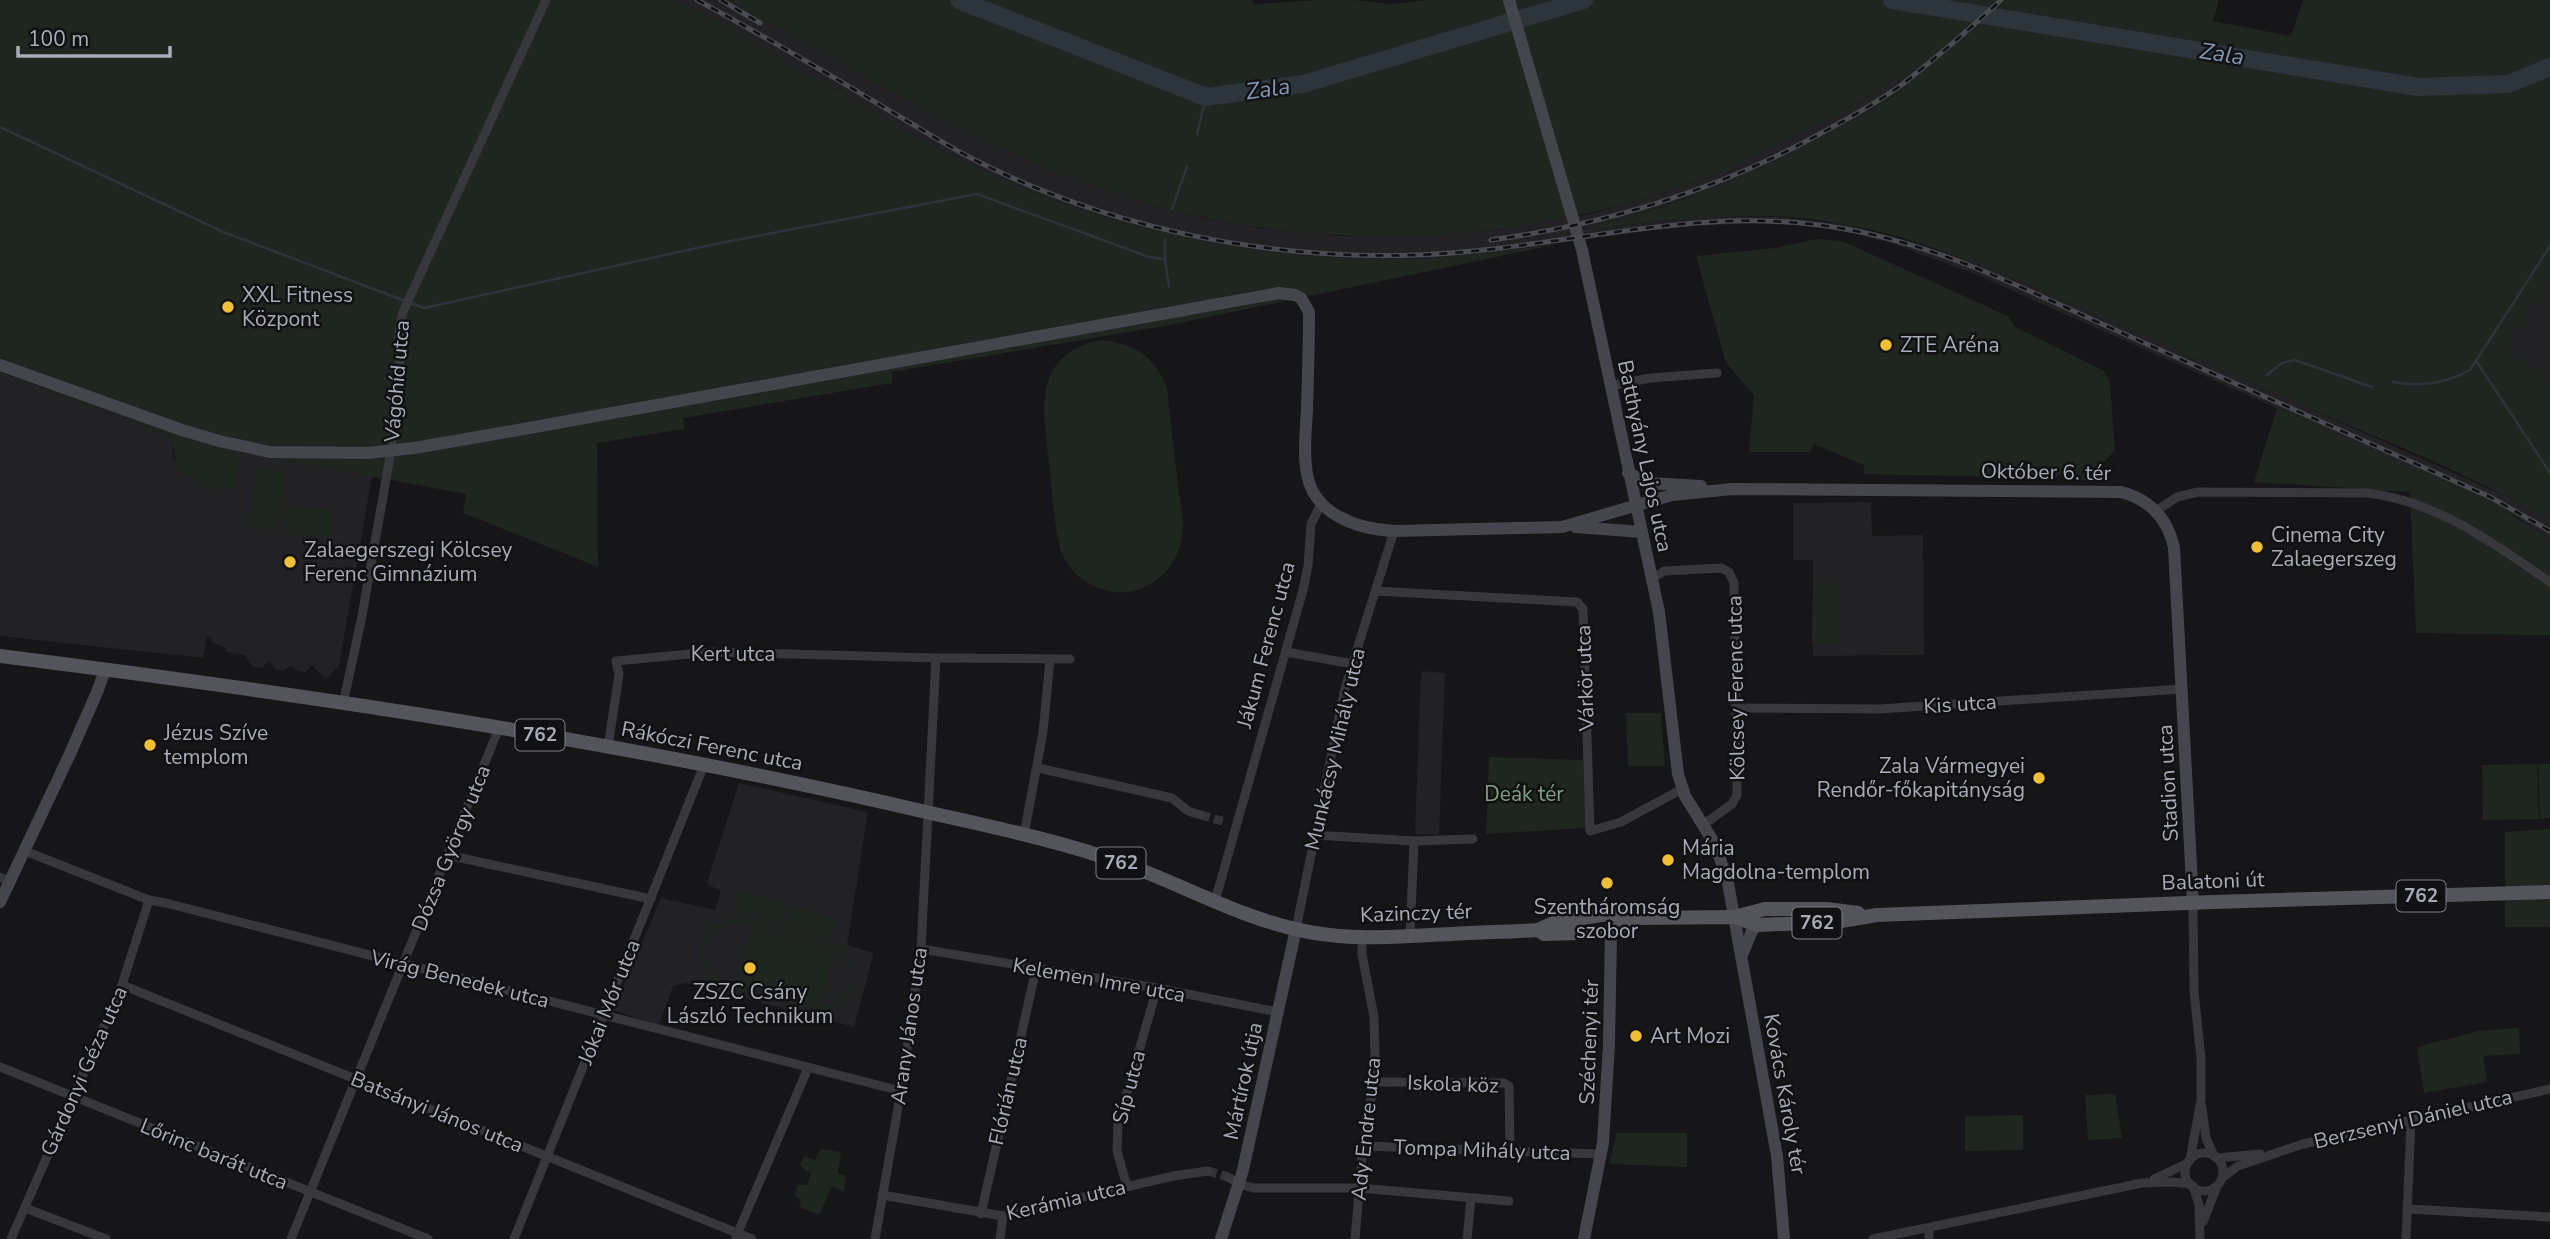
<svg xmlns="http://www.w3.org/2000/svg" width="2550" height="1239" viewBox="0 0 2550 1239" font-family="'Nunito Sans',sans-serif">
  <rect width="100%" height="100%" fill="#161618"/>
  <g fill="#222225">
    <polygon points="674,0 731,0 954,125 1073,179 1156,206 1204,218 1259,228 1342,236 1428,235 1495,230 1590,214 1647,198 1696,182 1770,150 1862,100 1901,75 1908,86 1823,138 1731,183 1633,216 1597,225 1597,229 1707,216 1783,217 1849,225 1967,259 2129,328 2521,503 2550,521 2550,538 2516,517 2448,484 1977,275 1894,244 1848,232 1808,225 1759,223 1668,227 1488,253 1434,258 1366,259 1300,255 1246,248 1127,224 1043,197 938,149 725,26"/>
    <polygon points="2550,281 2550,373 2545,380 2502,346"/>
    <polygon points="0,372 166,433 172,442 174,460 240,452 372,476 339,666 326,679 312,665 305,672 298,671 291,665 284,671 276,670 269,661 262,668 253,667 244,655 226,652 226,648 211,642 212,637 207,636 203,658 0,636"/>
    <polygon points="1871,502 1872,536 1923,535 1924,655 1813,656 1813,560 1793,560 1793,503"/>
    <polygon points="1421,671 1445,673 1439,835 1415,834"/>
    <polygon points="739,783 868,812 847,945 874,953 854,1027 686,983 673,986 659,1025 613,1010 661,898 715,910 721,892 707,883"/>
  </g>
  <g fill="#1e261f" fill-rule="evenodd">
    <polygon points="0,0 674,0 725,26 938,149 1043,197 1127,224 1246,248 1300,255 1366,259 1434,258 1559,244 1165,326 892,372 892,383 683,418 684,429 597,443 598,567 463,513 466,494 240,452 235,487 211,492 177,468 172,442 166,433 0,372"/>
    <path d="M731,0H1252L1254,4L1319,0H1353L1392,4L1426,0H2219L2213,21L2291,36L2303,0H2550V281L2502,346L2545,379L2550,373V521C2464,469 2368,435 2277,394C2203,361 2129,328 2054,296C1978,263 1901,231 1819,220C1744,210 1671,219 1597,229V225C1710,198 1810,149 1908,86L1901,76C1836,116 1767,156 1695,182C1494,254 1271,256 1071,178C952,132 842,63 731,0Z"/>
    <polygon points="1817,239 1842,241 2008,316 2015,327 2104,371 2110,382 2115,451 2083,481 2063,472 2055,478 1864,474 1864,465 1814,444 1810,452 1749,452 1754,395 1726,363 1696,256 1775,248"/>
    <path d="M1101,340C1133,343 1154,356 1167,387C1170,419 1174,451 1178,483C1180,501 1185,520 1182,537C1177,570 1147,596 1114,592C1089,589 1071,574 1061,552C1054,526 1053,498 1050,472C1044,416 1028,355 1101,340Z"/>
    <path d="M2277,408C2369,449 2465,485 2550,538V635L2416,633L2410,492L2254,482Z"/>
    <polygon points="257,467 286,472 277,531 248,527"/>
    <polygon points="288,505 334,511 330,539 284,533"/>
    <polygon points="1813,583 1839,583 1839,644 1812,644"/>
    <polygon points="1626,713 1661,713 1665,766 1628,766"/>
    <polygon points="1489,757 1583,760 1586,828 1486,834"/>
    <polygon points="2537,764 2539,819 2483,820 2482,765"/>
    <polygon points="2538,764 2550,764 2550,818 2540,819"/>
    <polygon points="2550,829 2550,927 2505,927 2505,832"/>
    <polygon points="738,890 786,903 780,923 733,910"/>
    <polygon points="790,905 838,918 832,938 784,925"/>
    <path d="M739,917C762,921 827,934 843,949C852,957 856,972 853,984C849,1000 837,1007 822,1011L728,989C720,984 711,981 706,972C695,955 702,928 722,920C727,918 734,918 739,917ZM739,921L824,943L835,948L751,927L736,984L819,1007L730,985C692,967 699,928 739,921ZM835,949C863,965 849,1002 820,1007Z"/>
    <polygon points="2519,1028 2520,1054 2483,1056 2487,1082 2424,1093 2417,1047 2478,1031"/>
    <polygon points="2115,1094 2122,1138 2088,1140 2085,1095"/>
    <polygon points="2023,1115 2023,1150 1965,1151 1965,1116"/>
    <polygon points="1617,1133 1687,1133 1687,1167 1609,1164"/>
    <polygon points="821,1149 841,1152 838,1173 846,1176 844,1192 832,1186 819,1215 799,1207 801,1200 795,1195 798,1185 807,1185 811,1174 800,1166 804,1156 815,1160"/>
  </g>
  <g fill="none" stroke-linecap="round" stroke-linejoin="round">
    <g stroke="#2c343c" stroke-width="2.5">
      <polyline points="0,127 221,231 405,301"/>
      <polyline points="1197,134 1206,97"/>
      <polyline points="1172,209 1187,167"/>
      <polyline points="1165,259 1169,287"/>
      <polyline points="411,303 424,308 715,244 977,194 1149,257 1165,259 1165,240"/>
      <polyline points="2477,362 2550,473"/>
      <polyline points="2267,375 2282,363 2295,360 2372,387"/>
      <path d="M2393,382C2420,387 2445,384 2470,370L2550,246"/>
    </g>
    <g stroke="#2c343c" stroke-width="18">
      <polyline points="959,0 1206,97 1303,84 1584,0"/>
      <polyline points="1892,0 2418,87 2508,84 2550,67"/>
    </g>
    <g stroke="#333438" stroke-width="9" stroke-dasharray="9 4.5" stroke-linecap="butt">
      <polyline points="1201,815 1225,822"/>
      <polyline points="1208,1171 1228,1177"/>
    </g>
    <g stroke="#37373d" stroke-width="9">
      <polyline points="1610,386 1650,378 1717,373"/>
      <path d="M2156,511L2177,497L2198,492L2367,493C2437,501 2493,543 2550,582"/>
      <polyline points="1653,578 1664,571 1721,568 1729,572 1734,583 1737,795 1732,804 1703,825"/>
      <polyline points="1376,591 1577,602 1583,609 1590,831 1621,822 1682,789"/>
      <polyline points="1286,652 1353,664"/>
      <polyline points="343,704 362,616 391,451 400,373 399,331 403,312 546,0"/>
      <polyline points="1737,708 1880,709 2182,689"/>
      <polyline points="608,747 619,674 616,661 711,652 936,658 1070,659"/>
      <polyline points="1038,768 1172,798 1188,811 1201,815"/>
      <polyline points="1024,835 1043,732 1050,660"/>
      <polyline points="1314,835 1414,841 1473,839"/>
      <polyline points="25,851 149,900 166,903 901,1091"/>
      <polyline points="447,855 651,899"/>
      <polyline points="0,877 10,882"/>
      <polyline points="1215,901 1303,590 1308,566 1311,524 1321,504"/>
      <polyline points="1296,929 1345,688 1394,531"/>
      <polyline points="1410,937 1414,841"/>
      <polyline points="921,949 1157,988 1278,1012"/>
      <polyline points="122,985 752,1239"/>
      <polyline points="0,1067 428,1239"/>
      <polyline points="1374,1082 1504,1083 1509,1086 1510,1151"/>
      <polyline points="2202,1107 2206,1138 2214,1156"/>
      <polyline points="1363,1146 1601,1154"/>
      <circle cx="2204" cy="1172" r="19"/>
      <polyline points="2217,1158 2260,1154"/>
      <polyline points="2190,1160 2201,1100 2201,1059 2194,991 2193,903"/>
      <polyline points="1228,1177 1239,1184 1253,1188 1359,1188 1509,1201"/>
      <polyline points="2222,1178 2238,1166 2303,1144 2550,1089"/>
      <polyline points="2154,1179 2188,1163"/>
      <polyline points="1127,1186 1117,1151 1118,1124 1157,988"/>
      <polyline points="2193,1186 2199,1205 2200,1239"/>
      <polyline points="882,1195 1003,1216 1173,1176 1208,1171"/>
      <polyline points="25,1208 106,1239"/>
      <polyline points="2408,1209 2550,1217"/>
      <polyline points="981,1214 1036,969"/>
      <polyline points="2203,1222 2217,1186"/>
      <polyline points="1929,1228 1929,1239"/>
      <polyline points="736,1237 808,1068"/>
      <polyline points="11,1239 122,985 149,900"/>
      <polyline points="291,1239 499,728"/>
      <polyline points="514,1239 704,765"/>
      <polyline points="875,1239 901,1091 921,949 936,658"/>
      <polyline points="1000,1239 1003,1216"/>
      <polyline points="1355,1239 1363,1146 1374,1082 1375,1060 1374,1017 1362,954 1362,937"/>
      <polyline points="1467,1239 1471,1198"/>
      <polyline points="1873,1239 2142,1183 2172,1182 2190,1184"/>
      <polyline points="2406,1239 2411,1120"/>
    </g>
    <g stroke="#45464d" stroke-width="12">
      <polyline points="1509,0 1582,250 1659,612 1678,774 1685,796 1716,846 1728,883 1777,1156 1784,1239"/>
      <path d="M0,365L182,430L219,441L270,452L368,453L414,448L518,430L1279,293L1295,295L1301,298L1309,312C1309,345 1308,377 1307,409C1306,430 1303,453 1307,474C1314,515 1358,529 1394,531L1562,527L1672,495L1732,489L2121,492C2151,500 2168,519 2174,548L2193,903"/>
      <polyline points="1628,473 1649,483 1701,486"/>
      <polyline points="1576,527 1642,532"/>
      <polyline points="0,902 69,756 98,690 105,670"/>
      <polyline points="1742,955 1752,931 1757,925"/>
      <polyline points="1221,1239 1243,1170 1296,929"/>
      <polyline points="1584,1239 1603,1143 1609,1045 1611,932"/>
    </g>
    <g stroke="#53545c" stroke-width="14">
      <path d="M0,656C310,695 622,741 926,812C993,827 1060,841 1125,864C1186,886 1244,920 1309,932C1356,941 1404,936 1451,934C1480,932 1509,932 1538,930L1556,922L1608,914L1636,918L1734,917L1757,925L1835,922L1877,915L2213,902L2550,892"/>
      <polyline points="1734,917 1765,909 1827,909 1858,913"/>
      <polyline points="1538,930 1544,934 1611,932 1636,918"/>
    </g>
    <defs>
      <g id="rail">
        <path d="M697,0C765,36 831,76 897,115C921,129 946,145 971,158C1106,228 1266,260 1416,255C1564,250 1696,202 1845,229C1943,246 2032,293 2122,333C2245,388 2367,442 2490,497L2550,531"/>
        <polyline points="721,0 760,23"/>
        <path d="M1491,240C1609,224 1723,188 1827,130C1853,116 1880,101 1904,83C1937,57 1970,29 2001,0"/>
      </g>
    </defs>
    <use href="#rail" stroke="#4a4b52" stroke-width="5"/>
    <use href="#rail" stroke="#111113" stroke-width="2.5" stroke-dasharray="8" stroke-linecap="butt"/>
  </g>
  <g fill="#eebf37" stroke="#111113" stroke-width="2.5">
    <circle cx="228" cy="307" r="7"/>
    <circle cx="1886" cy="345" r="7"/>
    <circle cx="2257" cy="547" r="7"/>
    <circle cx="290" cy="562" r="7"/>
    <circle cx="150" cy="745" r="7"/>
    <circle cx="2039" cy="778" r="7"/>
    <circle cx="1668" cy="860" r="7"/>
    <circle cx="1607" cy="883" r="7"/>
    <circle cx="750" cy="968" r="7"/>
    <circle cx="1636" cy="1036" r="7"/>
  </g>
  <g text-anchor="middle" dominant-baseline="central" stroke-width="5" stroke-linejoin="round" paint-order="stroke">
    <g fill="#111113" stroke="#7b7e86" stroke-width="2">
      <rect x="515.5" y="719.5" width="49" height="31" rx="5"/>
      <rect x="1096.5" y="847.5" width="49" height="31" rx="5"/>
      <rect x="2396.5" y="880.5" width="49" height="31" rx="5"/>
      <rect x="1792.5" y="907.5" width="49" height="31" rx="5"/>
    </g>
    <g font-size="19" font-weight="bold" fill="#a8acb8">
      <text x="540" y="735">762</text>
      <text x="1121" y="863">762</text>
      <text x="2421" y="896">762</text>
      <text x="1817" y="923">762</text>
    </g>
    <g font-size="21" fill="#a8acb8" stroke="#111113" text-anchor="start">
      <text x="242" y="295">XXL Fitness<tspan x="242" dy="24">Központ</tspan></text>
      <text x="1900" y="345">ZTE Aréna</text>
      <text x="2271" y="535">Cinema City<tspan x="2271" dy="24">Zalaegerszeg</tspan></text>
      <text x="304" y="550">Zalaegerszegi Kölcsey<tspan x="304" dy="24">Ferenc Gimnázium</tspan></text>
      <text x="164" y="733">Jézus Szíve<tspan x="164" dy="24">templom</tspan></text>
      <text x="2025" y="766" text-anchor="end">Zala Vármegyei<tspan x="2025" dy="24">Rendőr-főkapitányság</tspan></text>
      <text x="1682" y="848">Mária<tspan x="1682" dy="24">Magdolna-templom</tspan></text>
      <text x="1607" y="907" text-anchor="middle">Szentháromság<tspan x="1607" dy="24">szobor</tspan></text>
      <text x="750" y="992" text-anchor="middle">ZSZC Csány<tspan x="750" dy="24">László Technikum</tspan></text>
      <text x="1650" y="1036">Art Mozi</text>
    </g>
    <g font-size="21" fill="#a8acb8" stroke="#111113">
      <text transform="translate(397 381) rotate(-85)">Vágóhíd utca</text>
      <text transform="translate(1645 456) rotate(78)">Batthyány Lajos utca</text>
      <text transform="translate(2046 472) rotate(1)">Október 6. tér</text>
      <text transform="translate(1266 645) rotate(-75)">Jákum Ferenc utca</text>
      <text x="733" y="654">Kert utca</text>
      <text transform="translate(1585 678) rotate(-92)">Várkör utca</text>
      <text transform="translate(1736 688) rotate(-91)">Kölcsey Ferenc utca</text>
      <text transform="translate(1960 704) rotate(-4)">Kis utca</text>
      <text transform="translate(712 746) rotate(11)">Rákóczi Ferenc utca</text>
      <text transform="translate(1335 749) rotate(-77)">Munkácsy Mihály utca</text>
      <text transform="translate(2168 783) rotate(-93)">Stadion utca</text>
      <text transform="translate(451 848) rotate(-68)">Dózsa György utca</text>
      <text transform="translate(2213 881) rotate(-2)">Balatoni út</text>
      <text transform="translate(1416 913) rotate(-2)">Kazinczy tér</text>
      <text transform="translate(460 979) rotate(14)">Virág Benedek utca</text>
      <text transform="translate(1099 980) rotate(10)">Kelemen Imre utca</text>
      <text transform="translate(609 1002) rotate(-68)">Jókai Mór utca</text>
      <text transform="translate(909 1026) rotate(-82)">Arany János utca</text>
      <text transform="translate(1589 1042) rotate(-88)">Széchenyi tér</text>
      <text transform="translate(84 1071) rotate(-66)">Gárdonyi Géza utca</text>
      <text transform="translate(1243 1081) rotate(-78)">Mártírok útja</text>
      <text transform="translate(1453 1084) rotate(2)">Iskola köz</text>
      <text transform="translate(1129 1087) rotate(-75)">Síp utca</text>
      <text transform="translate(1008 1091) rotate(-77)">Flórián utca</text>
      <text transform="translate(1785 1094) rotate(80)">Kovács Károly tér</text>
      <text transform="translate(437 1112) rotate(22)">Batsányi János utca</text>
      <text transform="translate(2413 1119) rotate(-13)">Berzsenyi Dániel utca</text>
      <text transform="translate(1366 1129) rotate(-84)">Ady Endre utca</text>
      <text transform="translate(1482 1150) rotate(2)">Tompa Mihály utca</text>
      <text transform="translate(214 1154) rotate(22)">Lőrinc barát utca</text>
      <text transform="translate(1066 1200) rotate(-13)">Kerámia utca</text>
    </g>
    <g font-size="21" fill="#7fa284" stroke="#111113">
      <text x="1524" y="794">Deák tér</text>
    </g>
    <g font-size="23" font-style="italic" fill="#8097b2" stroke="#111113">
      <text transform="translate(2222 54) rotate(9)">Zala</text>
      <text transform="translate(1268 89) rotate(-8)">Zala</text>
    </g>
  </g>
  <path d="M18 46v10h152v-10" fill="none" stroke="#a8acb8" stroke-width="3.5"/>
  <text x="28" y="46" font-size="21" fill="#a8acb8" stroke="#111113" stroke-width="5" paint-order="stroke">100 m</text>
</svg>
